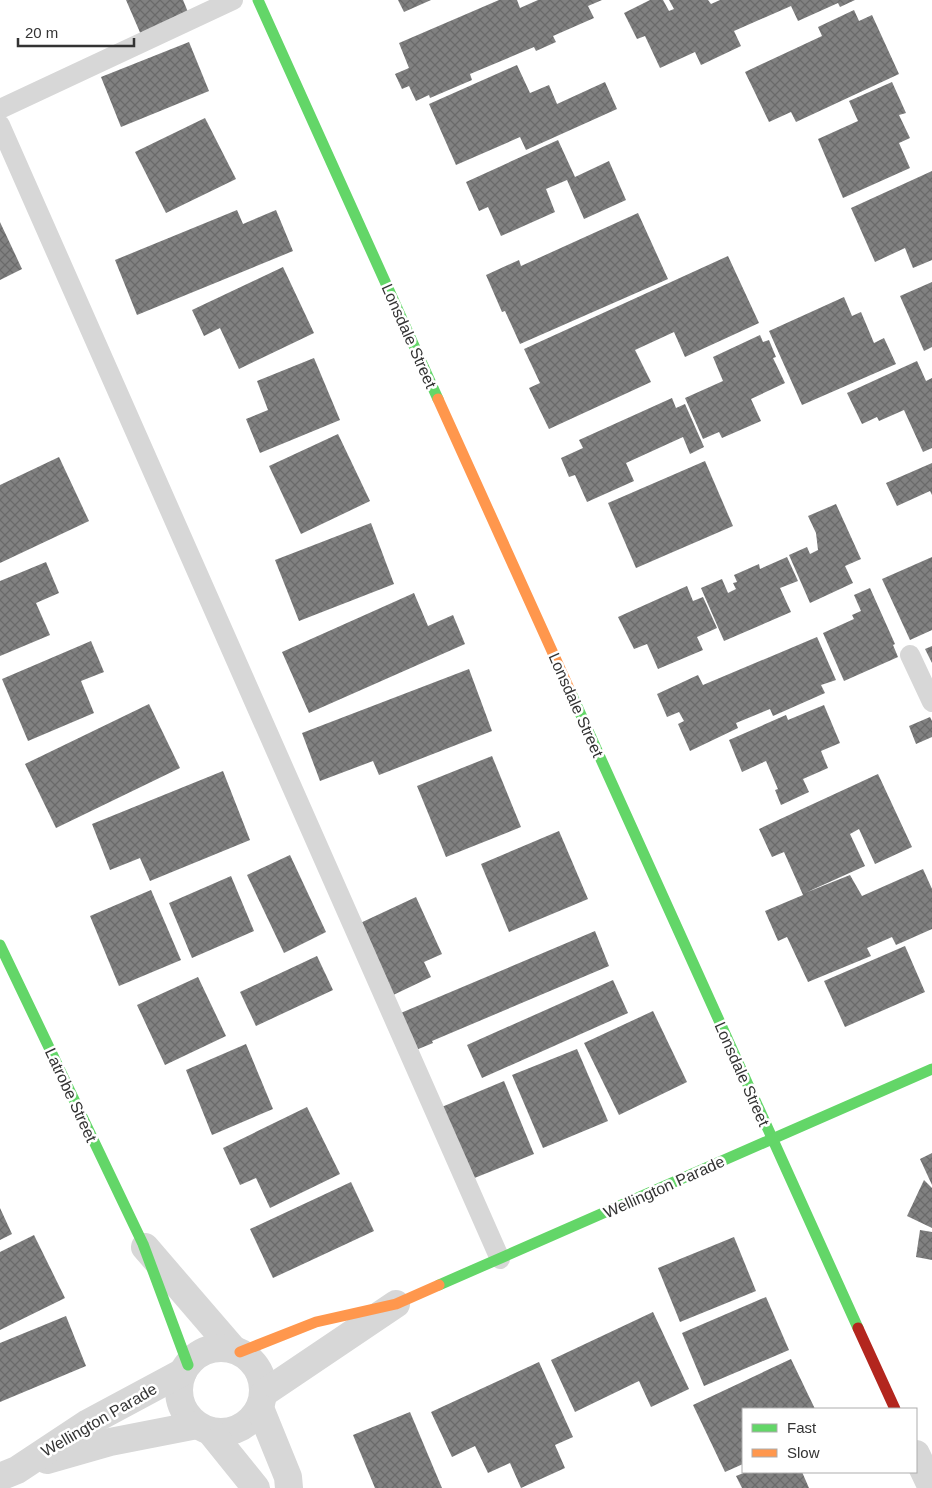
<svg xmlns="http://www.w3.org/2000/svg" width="932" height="1488" viewBox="0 0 932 1488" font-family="Arial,sans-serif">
  <defs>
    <pattern id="building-cross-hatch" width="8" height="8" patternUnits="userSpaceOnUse" patternTransform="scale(1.25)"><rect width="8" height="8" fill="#818181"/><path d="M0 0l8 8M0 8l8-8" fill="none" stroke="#6a6a6a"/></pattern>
  </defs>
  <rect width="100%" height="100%" fill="#fff"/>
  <g fill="url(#building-cross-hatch)">
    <polygon points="126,0 183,0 190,17 142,37"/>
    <polygon points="398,0 431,0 404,12"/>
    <polygon points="499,0 517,0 520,8 538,0 602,0 588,6 594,18 553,36 556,42 536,51 534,47 470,74 472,80 430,98 429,95 416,101 409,86 402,89 395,74 409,68 399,43"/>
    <polygon points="650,0 663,0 669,11 674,9 669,0 708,0 711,4 720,0 855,0 840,7 838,3 798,21 791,6 734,31 741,46 701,65 695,52 660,68 645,36 637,39 624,13"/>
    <polygon points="854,10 859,21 872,15 899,74 796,122 791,112 769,122 745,72 822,36 818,27"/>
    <polygon points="189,42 209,91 121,127 101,77"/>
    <polygon points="517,65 530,93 549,85 557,104 605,82 617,109 526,150 520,137 456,165 429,104"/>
    <polygon points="892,82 906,113 899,115 910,138 899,143 910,168 843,198 818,139 858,121 849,101"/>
    <polygon points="205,118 236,179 166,213 135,152"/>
    <polygon points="558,140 575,177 609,161 626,200 584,219 567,180 546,189 555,212 501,236 488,207 479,211 466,182"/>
    <polygon points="932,171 932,260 913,268 905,248 875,262 851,208"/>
    <polygon points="237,210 243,224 276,210 293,251 137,315 115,260"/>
    <polygon points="638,213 668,279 520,344 505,311 502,312 486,275 519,260 521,266"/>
    <polygon points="0,222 22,269 0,280"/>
    <polygon points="728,256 759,323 685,357 674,332 635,350 651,382 549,429 529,388 540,383 524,349"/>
    <polygon points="283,267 314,333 239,369 220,328 204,336 192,310"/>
    <polygon points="932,282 932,347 924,351 900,296"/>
    <polygon points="844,297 852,316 861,312 874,343 884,338 896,364 802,405 769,331"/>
    <polygon points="760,335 763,342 769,340 776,357 773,358 785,383 751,399 761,421 722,438 719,432 703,439 685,398 723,381 713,357"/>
    <polygon points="314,358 340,420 260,453 246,419 268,410 257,381"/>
    <polygon points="917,361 926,381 932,378 932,448 923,452 904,410 879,421 877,417 862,424 847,393"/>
    <polygon points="672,398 676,408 685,404 704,447 690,454 683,437 626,463 634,481 587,502 575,475 569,477 561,458 583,448 579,440"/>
    <polygon points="338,434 370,501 301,534 269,466"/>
    <polygon points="59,457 89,521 0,563 0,485"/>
    <polygon points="705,461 733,526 636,568 608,503"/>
    <polygon points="932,463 932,495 930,491 897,506 886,483"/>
    <polygon points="836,504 861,559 845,566 853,583 810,603 789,555 807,547 810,554 818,550 816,533 808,516"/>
    <polygon points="371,523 394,584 299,621 275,560"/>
    <polygon points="787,557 798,581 780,588 791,612 724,641 701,588 722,579 728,593 736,589 733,583 737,582 734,575 759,564 760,569"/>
    <polygon points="932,557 932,630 910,640 882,579"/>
    <polygon points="46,562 59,593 36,603 50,635 0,656 0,581"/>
    <polygon points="687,586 693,601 703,597 717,628 697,637 703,650 658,669 647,644 634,649 618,617"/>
    <polygon points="870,588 895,644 893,645 898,657 844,681 823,633 854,619 852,615 861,611 854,595"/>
    <polygon points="414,593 428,626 453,615 465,644 309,713 282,652"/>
    <polygon points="817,637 836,680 821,685 825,693 773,716 770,709 736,723 738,728 690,751 678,724 684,721 679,712 667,717 657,694 698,675 703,685"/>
    <polygon points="91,641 104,672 81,681 94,713 28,741 2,679"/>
    <polygon points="932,646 932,663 925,649"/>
    <polygon points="469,669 492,731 379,775 373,761 320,781 302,733"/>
    <polygon points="149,704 180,768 56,828 25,764"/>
    <polygon points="824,705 840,743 821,751 828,768 803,779 809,792 781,805 775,790 778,789 766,761 742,772 729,740 786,715 788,720"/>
    <polygon points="930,717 932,721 932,737 916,744 909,726"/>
    <polygon points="492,756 521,827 446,857 417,786"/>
    <polygon points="223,771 250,840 150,881 140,858 110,870 92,824"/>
    <polygon points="878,774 912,847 875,864 859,829 850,834 865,866 805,893 850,875 862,896 923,869 932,889 932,929 896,945 892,937 867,948 871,956 808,982 787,937 778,941 765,911 803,895 784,852 772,857 759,829"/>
    <polygon points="559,831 588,899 509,932 481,864"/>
    <polygon points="290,855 326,932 284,953 247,875"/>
    <polygon points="231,876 254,931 192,958 169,903"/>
    <polygon points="151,890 181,960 119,986 90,916"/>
    <polygon points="416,897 442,954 424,962 431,977 389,997 356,925"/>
    <polygon points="595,931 609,966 432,1041 433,1043 411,1052 396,1015"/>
    <polygon points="905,946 925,992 845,1027 824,981"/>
    <polygon points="317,956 333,990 256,1026 240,992"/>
    <polygon points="198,977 226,1036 165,1065 137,1005"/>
    <polygon points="613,980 628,1013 482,1078 467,1045"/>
    <polygon points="653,1011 687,1082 619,1115 584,1043"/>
    <polygon points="246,1044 273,1109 212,1135 186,1070"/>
    <polygon points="577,1049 608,1121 543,1148 512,1075"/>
    <polygon points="504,1081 534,1154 467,1181 437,1109"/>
    <polygon points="307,1107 340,1174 270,1208 256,1178 240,1185 223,1148"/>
    <polygon points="932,1153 932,1185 920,1159"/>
    <polygon points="924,1180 932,1188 932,1228 907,1216"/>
    <polygon points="351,1182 374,1231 273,1278 250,1229"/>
    <polygon points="0,1208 12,1234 0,1240"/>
    <polygon points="920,1230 932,1232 932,1260 916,1257"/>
    <polygon points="34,1235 65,1298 0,1330 0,1252"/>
    <polygon points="734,1237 756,1291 680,1322 658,1268"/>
    <polygon points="766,1297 789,1350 704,1386 682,1333"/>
    <polygon points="653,1312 689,1389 651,1407 639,1381 575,1412 551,1360"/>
    <polygon points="66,1316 86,1366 0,1402 0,1343"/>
    <polygon points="791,1359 815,1409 743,1409 743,1464 725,1472 693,1405"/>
    <polygon points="539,1362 573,1437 555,1445 565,1468 521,1488 510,1463 488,1473 475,1446 452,1457 431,1412"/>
    <polygon points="410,1412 442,1488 375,1488 353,1435"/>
    <polygon points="746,1472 802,1472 809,1488 742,1488 736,1476"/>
  </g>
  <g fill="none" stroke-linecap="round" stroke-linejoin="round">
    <g stroke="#d7d7d7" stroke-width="20">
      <polyline points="0,109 233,0"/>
      <polyline points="0,125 500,1259"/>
      <polyline points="910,655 932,702"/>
    </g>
    <g stroke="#d7d7d7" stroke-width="28">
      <polyline points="145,1247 232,1348"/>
      <circle cx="221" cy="1390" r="42"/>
      <polyline points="264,1393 396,1304"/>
      <polyline points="260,1408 288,1477 289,1488"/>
      <polyline points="210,1431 256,1488"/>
      <polyline points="916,1454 932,1488"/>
      <polyline points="47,1460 110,1442 197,1425"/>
      <polyline points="0,1477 17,1470 88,1423 183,1372"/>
    </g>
    <g stroke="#63d668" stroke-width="11">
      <polyline points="258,0 438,399"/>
      <polyline points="571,693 858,1328"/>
      <polyline points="0,945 143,1244 188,1365"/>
      <polyline points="439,1285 932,1069"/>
    </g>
    <g stroke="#ff974d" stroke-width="11">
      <polyline points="438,399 571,693"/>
      <polyline points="240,1352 316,1322 396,1304 439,1285"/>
    </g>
    <polyline stroke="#b3261e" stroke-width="11" points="858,1328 895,1409"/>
  </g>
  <g text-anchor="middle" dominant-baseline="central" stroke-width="5" stroke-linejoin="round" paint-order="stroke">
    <g font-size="16" fill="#333" stroke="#fff">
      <text transform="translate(409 336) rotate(66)">Lonsdale Street</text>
      <text transform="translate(576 705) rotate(66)">Lonsdale Street</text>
      <text transform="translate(742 1074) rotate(66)">Lonsdale Street</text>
      <text transform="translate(71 1095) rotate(65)">Latrobe Street</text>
      <text transform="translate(664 1187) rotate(-24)">Wellington Parade</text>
      <text transform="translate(99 1420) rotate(-30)">Wellington Parade</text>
    </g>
  </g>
  <rect x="742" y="1408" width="175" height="65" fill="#ffffff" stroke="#adadad"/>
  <rect x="752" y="1424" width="25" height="8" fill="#63d668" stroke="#adadad"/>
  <text x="787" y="1433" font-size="15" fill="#333333">Fast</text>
  <rect x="752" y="1449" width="25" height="8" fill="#ff974d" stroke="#adadad"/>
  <text x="787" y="1458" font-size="15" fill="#333333">Slow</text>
  <path d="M18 38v8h116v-8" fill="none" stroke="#333333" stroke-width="2.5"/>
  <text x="25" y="38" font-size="15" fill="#333333" stroke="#ffffff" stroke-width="4" paint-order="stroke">20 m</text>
</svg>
